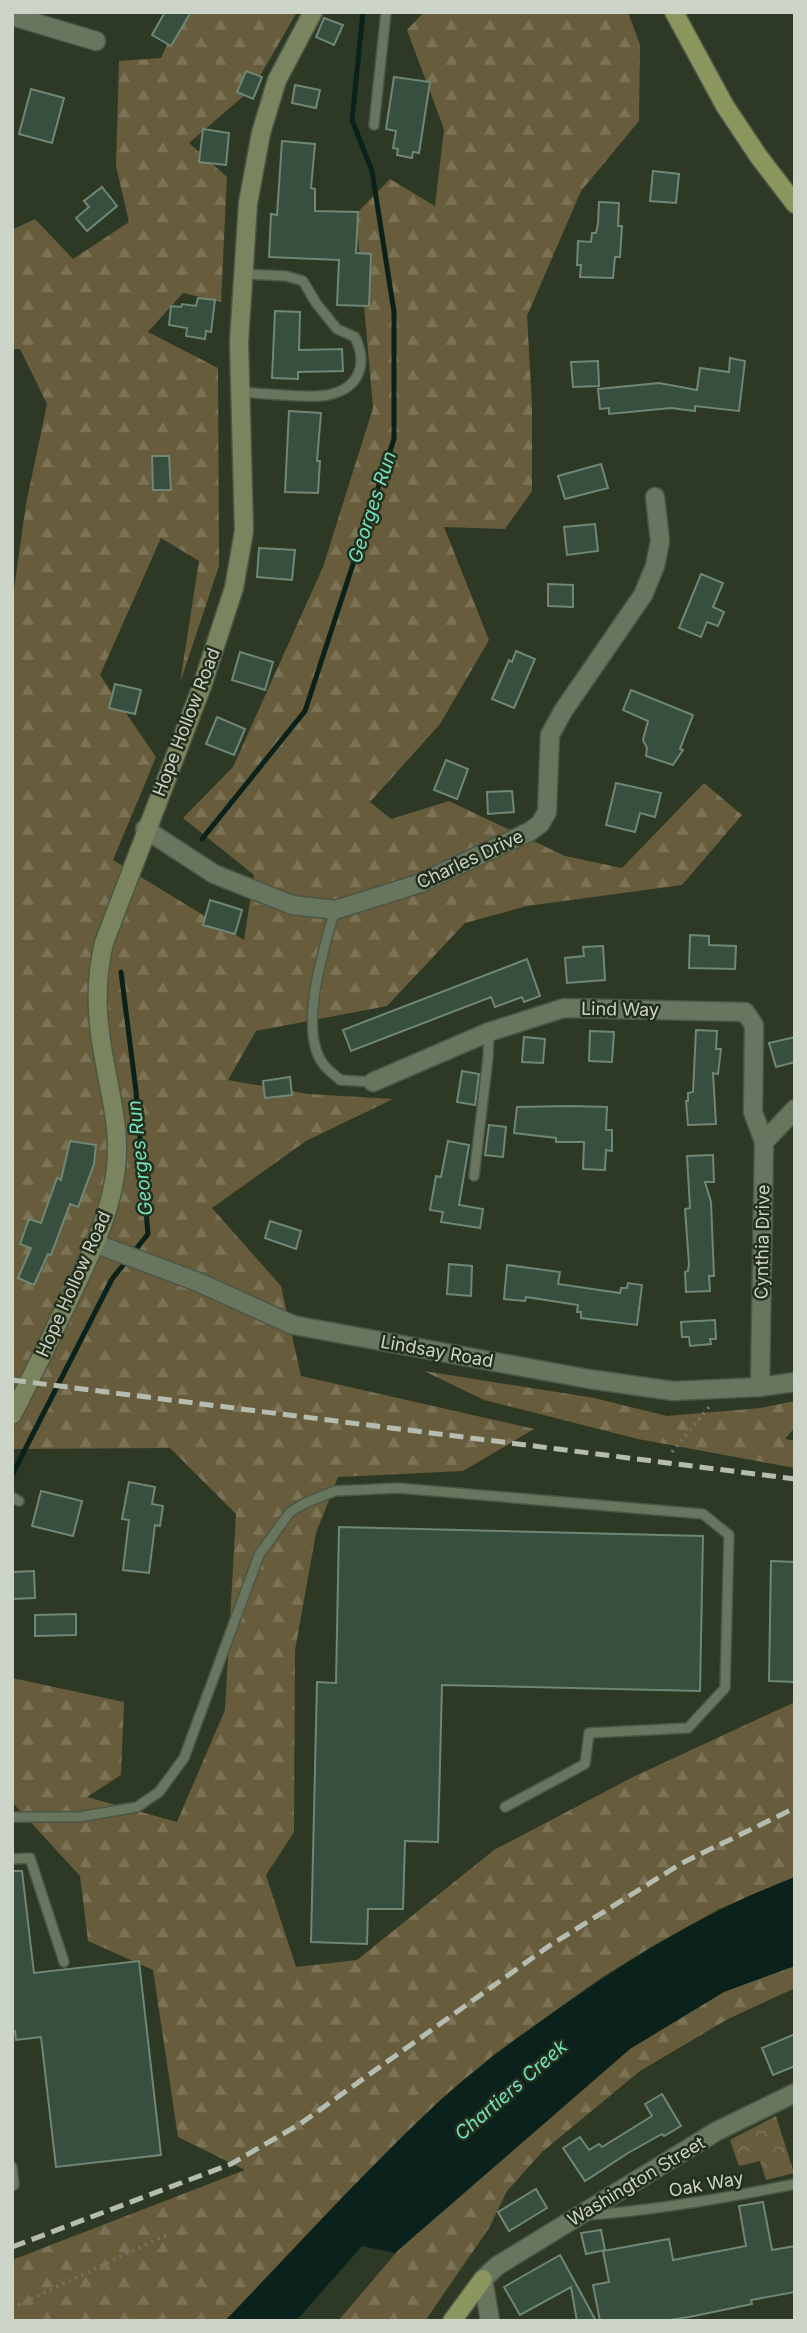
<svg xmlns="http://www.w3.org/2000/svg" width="807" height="2333" viewBox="0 0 807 2333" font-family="Inter,sans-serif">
  <defs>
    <pattern id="forest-firs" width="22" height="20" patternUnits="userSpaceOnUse" patternTransform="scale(1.75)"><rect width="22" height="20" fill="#675d3c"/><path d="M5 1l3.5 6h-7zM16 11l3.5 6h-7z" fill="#7c7357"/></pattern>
    <pattern id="park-crowns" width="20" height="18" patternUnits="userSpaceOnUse" patternTransform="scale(1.75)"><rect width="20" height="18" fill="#675d3c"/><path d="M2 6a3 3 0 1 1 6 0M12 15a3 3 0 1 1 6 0" fill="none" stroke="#7c7357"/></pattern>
  </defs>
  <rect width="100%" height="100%" fill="#2d3925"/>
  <g fill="url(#forest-firs)">
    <polygon points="182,12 297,12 253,88 189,143 227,177 221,302 183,293 148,332 218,368 219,566 180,683 199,561 161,538 100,675 156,757 113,860 244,940 254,875 183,818 233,767 323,567 373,408 356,214 390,179 435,206 444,129 407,30 424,12 628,12 640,45 639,121 581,191 527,316 532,405 532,491 505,529 444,527 489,640 440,724 370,802 391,819 449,801 565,856 622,868 704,783 742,815 682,885 527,906 465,923 387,1006 256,1031 228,1080 308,1094 393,1099 306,1141 212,1208 281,1286 301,1376 534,1429 463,1471 338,1477 316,1533 295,1650 294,1832 266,1875 296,1967 357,1960 494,1850 633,1777 795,1702 795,1877 719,1909 651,1947 601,1978 493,2055 330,2211 225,2321 12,2321 12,2260 245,2170 178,2137 153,1970 88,1941 80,1876 12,1802 12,1678 124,1702 121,1775 87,1797 177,1822 225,1710 236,1514 170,1448 12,1449 12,603 26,504 47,404 20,349 12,349 12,230 35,219 73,259 129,222 116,166 119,61 161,58"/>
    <polygon points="424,1371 594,1398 667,1416 761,1408 795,1401 795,1427 785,1439 795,1441 795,1468 638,1439 484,1400"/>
    <polygon points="795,1951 795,1988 728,2019 640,2071 542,2152 507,2191 489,2228 425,2321 338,2321 488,2145 636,2029"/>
  </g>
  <polygon fill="url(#park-crowns)" points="776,2116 794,2173 766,2180 760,2161 739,2166 730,2140"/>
  <path fill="#0a221b" d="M795,1877V1966L724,1992L630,2049L395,2253L362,2246L296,2321H225C294,2249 361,2175 433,2107C469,2073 509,2044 550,2015C627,1960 706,1911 795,1877Z"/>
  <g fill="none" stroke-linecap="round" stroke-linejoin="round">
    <g stroke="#0a221b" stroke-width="5">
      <polyline points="202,839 305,711 394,439 394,312 372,171 352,120 363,12"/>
      <polyline points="12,1475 112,1279 148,1234 136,1091 121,972"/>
    </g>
  </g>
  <g fill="#384e3e" stroke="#6f8775" stroke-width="2">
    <polygon points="165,12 191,12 171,46 152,35"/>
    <polygon points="324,18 343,25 334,45 316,37"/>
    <polygon points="246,71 262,77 253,99 237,92"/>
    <polygon points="394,77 430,82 419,153 413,152 412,158 397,155 398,149 393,148 396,131 386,129"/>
    <polygon points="295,85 320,90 316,108 292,103"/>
    <polygon points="31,89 64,98 52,143 19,134"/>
    <polygon points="203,129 229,133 226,165 199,162"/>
    <polygon points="282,141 315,144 311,188 315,189 315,211 358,212 356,253 371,254 369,306 337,305 339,260 269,257 271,214 277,215"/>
    <polygon points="653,171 679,174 676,203 650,201"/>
    <polygon points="102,187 117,206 87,231 76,218 89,207 84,201"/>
    <polygon points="599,202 619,203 618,226 622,226 620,257 615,257 613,278 580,277 581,265 577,265 578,241 591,242 592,233 596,233 598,224"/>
    <polygon points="198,298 215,300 211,332 206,331 205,339 186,336 187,328 169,325 171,306 181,307 182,304 196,306"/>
    <polygon points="275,311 300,312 299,350 342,349 343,371 298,372 298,379 272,378"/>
    <polygon points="730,358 745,361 739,411 695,406 695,411 671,408 609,414 609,408 600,409 598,389 659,383 697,390 700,368 729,372"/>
    <polygon points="598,361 599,386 573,387 571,362"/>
    <polygon points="289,411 321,413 317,461 320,461 318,493 285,492"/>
    <polygon points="152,456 169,456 171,490 153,490"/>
    <polygon points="601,464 608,488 565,499 558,476"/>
    <polygon points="595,524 598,551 567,555 564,527"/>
    <polygon points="259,548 295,550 292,580 257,577"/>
    <polygon points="701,574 723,583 713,607 724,612 718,626 707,622 701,637 679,628"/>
    <polygon points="548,584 573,585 573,607 548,606"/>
    <polygon points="516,651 535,659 514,708 492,699 509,660 512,662"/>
    <polygon points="240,652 273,662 265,690 232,680"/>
    <polygon points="115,684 141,690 135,714 109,708"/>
    <polygon points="631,690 693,715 680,749 683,750 673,765 646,756 647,748 643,740 648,721 623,710"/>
    <polygon points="217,717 245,729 234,755 206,744"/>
    <polygon points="446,760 468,769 457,799 434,790"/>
    <polygon points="616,783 661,793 655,817 640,813 635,832 606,825"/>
    <polygon points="512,791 514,812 488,814 487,792"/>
    <polygon points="210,900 242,910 235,934 203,925"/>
    <polygon points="690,935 709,936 709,945 736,946 735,969 689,968"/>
    <polygon points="603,946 605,980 567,983 565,958 584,956 583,947"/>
    <polygon points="527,959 540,996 524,1002 522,997 495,1007 491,997 351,1051 343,1030"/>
    <polygon points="696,1030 717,1031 716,1049 721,1049 718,1074 713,1073 716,1124 688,1125 686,1101 688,1101 688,1093 693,1092"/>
    <polygon points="590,1031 614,1032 612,1062 589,1061"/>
    <polygon points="524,1037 545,1039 543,1063 522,1062"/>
    <polygon points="795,1037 795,1062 776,1067 769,1043"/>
    <polygon points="462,1071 479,1074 475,1105 457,1102"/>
    <polygon points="290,1077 292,1095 265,1098 263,1081"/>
    <polygon points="570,1106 607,1107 606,1130 612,1130 612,1151 606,1150 605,1170 583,1169 584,1142 556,1142 556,1138 514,1133 517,1107"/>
    <polygon points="489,1125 506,1127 503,1157 485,1155"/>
    <polygon points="70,1141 96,1145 94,1164 78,1207 70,1204 51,1255 48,1254 34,1285 18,1278 31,1248 20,1244 29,1219 41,1223 57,1178 61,1180"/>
    <polygon points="448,1141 469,1145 459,1205 483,1209 480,1228 441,1222 443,1212 430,1210 436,1176 441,1177"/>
    <polygon points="713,1155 714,1182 705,1182 711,1202 714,1276 709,1276 710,1291 686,1292 685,1272 688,1271 689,1264 685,1209 690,1208 687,1156"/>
    <polygon points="270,1221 301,1231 296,1249 265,1238"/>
    <polygon points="449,1264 472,1266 471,1296 447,1294"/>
    <polygon points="507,1265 560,1272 558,1284 620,1293 621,1288 627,1288 628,1283 642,1285 637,1325 581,1318 581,1312 577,1312 578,1305 526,1297 525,1301 504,1299"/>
    <polygon points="715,1320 716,1339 710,1339 711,1344 690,1346 689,1337 682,1337 681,1322"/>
    <polygon points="129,1482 155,1487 152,1504 163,1506 160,1526 155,1525 149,1573 123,1570 129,1520 122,1519"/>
    <polygon points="41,1491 82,1501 73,1536 32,1526"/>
    <polygon points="339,1527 703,1536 700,1691 442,1685 438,1842 405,1841 403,1909 368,1909 367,1944 311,1942 317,1682 336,1683"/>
    <polygon points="771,1561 795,1562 795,1682 769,1681"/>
    <polygon points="34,1571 35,1598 12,1599 12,1572"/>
    <polygon points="76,1614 76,1635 35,1636 35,1615"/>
    <polygon points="12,1871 22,1871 34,1973 139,1961 161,2155 56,2167 41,2037 16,2040 15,2031 12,2032"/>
    <polygon points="795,2034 795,2066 773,2075 762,2048"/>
    <polygon points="662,2094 681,2126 664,2136 662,2134 628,2153 585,2181 563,2148 580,2137 589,2150 599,2144 602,2147 652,2116 645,2104"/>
    <polygon points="536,2189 547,2208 509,2231 498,2212"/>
    <polygon points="763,2202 772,2250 795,2246 795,2292 751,2300 752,2304 689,2317 663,2321 600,2321 593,2285 609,2282 603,2251 669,2239 673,2260 746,2246 739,2206"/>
    <polygon points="601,2230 605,2250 586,2254 581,2233"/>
    <polygon points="560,2255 576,2284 596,2321 577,2321 571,2287 520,2315 504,2287"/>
  </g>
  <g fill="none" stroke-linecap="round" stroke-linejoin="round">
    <defs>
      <g id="service">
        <polyline points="374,125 386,12"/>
        <path d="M240,392C263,393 308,399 328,395C360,388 368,364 355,337L337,329L316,303L303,281L286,276L243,274"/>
        <path d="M335,910C324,948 297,1031 324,1065C328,1070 335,1075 340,1080L373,1082"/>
        <polyline points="474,1176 488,1058 489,1032"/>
        <polyline points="12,1497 19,1501"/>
        <polyline points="12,1817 79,1817 137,1807 159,1792 184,1758 259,1555 290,1512 305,1503 335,1491 398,1488 703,1514 729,1535 725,1688 688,1728 589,1733 585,1764 505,1807"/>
        <polyline points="12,1859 30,1858 64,1962"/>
        <polyline points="12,2167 14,2185 12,2186"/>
        <path d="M589,2215C659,2210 726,2198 795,2184"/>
      </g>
      <g id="minor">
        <polyline points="12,16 96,41"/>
        <polyline points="145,829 214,874 292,905 335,910 421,883 529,832 540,824 547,812 550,735 563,711 643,595 655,566 660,541 655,497"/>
        <polyline points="373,1082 489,1032 564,1008 745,1012 754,1025 753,1112 764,1142"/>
        <polyline points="94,1243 198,1282 293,1325 589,1379 673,1391 760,1387 795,1382"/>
        <polyline points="760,1387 764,1142 795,1109"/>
        <polyline points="490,2321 483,2279 497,2266 717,2131 795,2093"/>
      </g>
      <path id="secondary" d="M12,1415C30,1381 47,1345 64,1310C88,1260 117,1206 117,1149C117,1120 110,1092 105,1064C97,1023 94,984 104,943L202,686L234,588L244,531L239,342L248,203L261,133L277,80L313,12"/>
      <g id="primary">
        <polyline points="674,12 725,106 759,157 795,204"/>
        <polyline points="452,2321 483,2279"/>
      </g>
    </defs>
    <use href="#service" stroke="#4c5645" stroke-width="12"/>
    <use href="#minor" stroke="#4c5645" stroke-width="21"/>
    <use href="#secondary" stroke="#4c5645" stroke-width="21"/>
    <use href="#primary" stroke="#4c5645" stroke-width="21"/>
    <g stroke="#6e7868" stroke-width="3.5" stroke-dasharray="2 5" stroke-linecap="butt">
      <polyline points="672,1452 709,1407"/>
      <polyline points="12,2308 170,2233"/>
    </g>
    <use href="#service" stroke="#68755f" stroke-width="9"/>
    <use href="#minor" stroke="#68755f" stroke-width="18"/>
    <use href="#secondary" stroke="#7a855f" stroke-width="18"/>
    <use href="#primary" stroke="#8b955e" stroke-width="18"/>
    <g stroke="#b4bdb0" stroke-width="5" stroke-dasharray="14 7" stroke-linecap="butt">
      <polyline points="12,1380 795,1479"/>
      <polyline points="12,2247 231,2164 300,2124 549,1946 682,1863 795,1808"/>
    </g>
  </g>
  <g text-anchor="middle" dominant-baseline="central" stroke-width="5" stroke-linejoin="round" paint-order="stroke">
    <g font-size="18" fill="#ccd4c8" stroke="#232f1b">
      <text transform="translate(186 722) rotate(-69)">Hope Hollow Road</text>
      <text transform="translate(470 859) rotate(-25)">Charles Drive</text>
      <text transform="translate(620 1009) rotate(1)">Lind Way</text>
      <text transform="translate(762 1242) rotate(-89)">Cynthia Drive</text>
      <text transform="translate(73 1284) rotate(-66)">Hope Hollow Road</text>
      <text transform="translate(437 1351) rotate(10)">Lindsay Road</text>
      <text transform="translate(636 2181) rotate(-31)">Washington Street</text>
      <text transform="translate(706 2184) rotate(-10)">Oak Way</text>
    </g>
    <g font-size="19" font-style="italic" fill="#74e2c3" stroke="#232f1b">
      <text transform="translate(372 507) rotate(-72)">Georges Run</text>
      <text transform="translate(140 1158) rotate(-96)">Georges Run</text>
      <text transform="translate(511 2090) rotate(-41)">Chartiers Creek</text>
    </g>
  </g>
  <rect width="807" height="2333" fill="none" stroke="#ccd4c8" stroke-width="28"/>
</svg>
